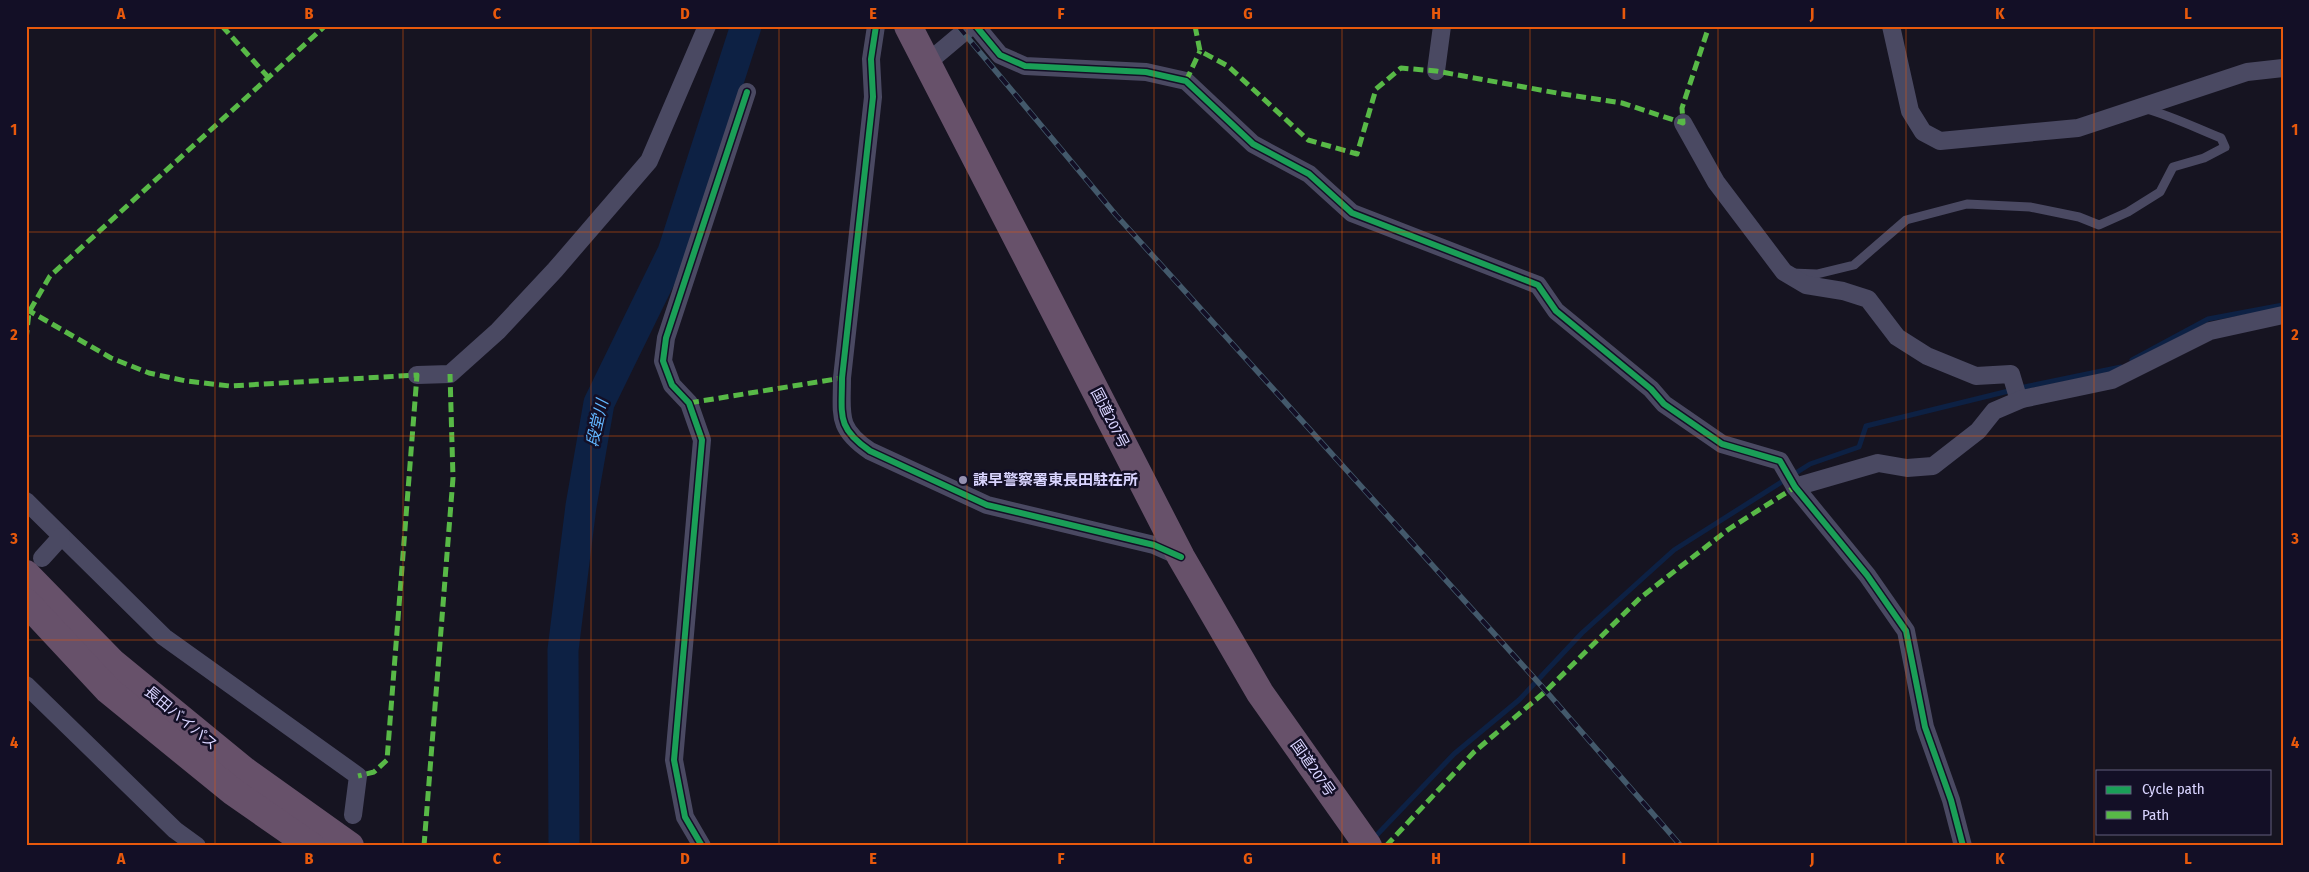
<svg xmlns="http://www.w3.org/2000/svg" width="2309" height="872" viewBox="0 0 2309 872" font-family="'Fira Sans Condensed','Noto Sans JP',sans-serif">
  <rect width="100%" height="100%" fill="#161421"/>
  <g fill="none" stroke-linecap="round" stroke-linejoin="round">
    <g stroke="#0d2144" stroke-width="5">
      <polyline points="2132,360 2208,319 2283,305"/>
      <polyline points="1373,839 1454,754 1519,700 1582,633 1674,550 1810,464 1859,447 1866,426 2029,386 2121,367"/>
    </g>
    <polyline stroke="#0d2144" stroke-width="31" points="564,846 563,650 581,506 599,403 673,252 746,26"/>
    <path stroke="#4a4962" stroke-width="9" d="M1792,273L1817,274L1854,265L1906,220L1967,204L2030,207L2079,217L2099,225L2128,212L2160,192L2173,167L2204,158L2225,147L2221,138C2196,128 2172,116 2146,109"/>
    <g stroke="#4a4962" stroke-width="18">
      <path d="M876,26L871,59L873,97L842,378C842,415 836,428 870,451L987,505L1154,545L1181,557"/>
      <polyline points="976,26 1000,55 1025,66 1146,72 1186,81 1253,144 1309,174 1352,213 1538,285 1556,311 1651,389 1664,404 1722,444 1780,461 1795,487 1867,575 1906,631 1925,727 1951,800 1963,846"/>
      <polyline points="1891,26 1910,111 1923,132 1940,141 2078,128 2247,72 2283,68"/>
      <polyline points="927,63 971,26"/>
      <polyline points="1436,71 1442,26"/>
      <polyline points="1683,123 1716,182 1784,272 1806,285 1843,291 1868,299 1897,337 1927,356 1976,376 2011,374 2017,394 2022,399"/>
      <polyline points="417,375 450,374 498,331 555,270 649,161 707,26"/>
      <polyline points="1795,487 1878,463 1907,468 1933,466 1978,431 1994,411 2022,399 2112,380 2210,331 2283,315"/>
      <polyline points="26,501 164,637 358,776 353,815"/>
      <polyline points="42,558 61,537"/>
      <polyline points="26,685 175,830 197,846"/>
      <polyline points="702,846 685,817 674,760 702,440 689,403 672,385 663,361 666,338 747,92"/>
    </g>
    <g stroke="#67516a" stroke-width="28">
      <polyline points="908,26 1181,557 1260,693 1368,846"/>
      <polyline points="26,574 112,662 245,771 350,846"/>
      <polyline points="26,602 108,690 232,791 311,846"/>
    </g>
    <defs>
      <polyline id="rail" points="958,26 1116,215 1546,691 1681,846"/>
    </defs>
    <use href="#rail" stroke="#43596b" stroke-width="5.5"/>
    <use href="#rail" stroke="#130f26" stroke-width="4" stroke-dasharray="11" stroke-linecap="butt"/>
    <g stroke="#58b947" stroke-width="5" stroke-dasharray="10 5" stroke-linecap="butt">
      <polyline points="222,26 268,77"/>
      <polyline points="1195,26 1200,51 1228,66 1308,140 1357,154 1376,89 1401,68 1436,71 1557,93 1622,103 1683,123 1682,108 1709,26"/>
      <polyline points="1186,81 1200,51"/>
      <polyline points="26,309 111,358 149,373 186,381 230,386 417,375 387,760 374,772 358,776"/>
      <polyline points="26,340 29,312 50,276 325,26"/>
      <polyline points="689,403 842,378"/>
      <polyline points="424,846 453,478 450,374"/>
      <polyline points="1386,846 1474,752 1546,691 1640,598 1729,529 1795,487"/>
    </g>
    <defs>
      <g id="cycleway">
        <path d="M876,26L871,59L873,97L842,378C842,415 836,428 870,451L987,505L1154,545L1181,557"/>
        <polyline points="976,26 1000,55 1025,66 1146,72 1186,81 1253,144 1309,174 1352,213 1538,285 1556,311 1651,389 1664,404 1722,444 1780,461 1795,487 1867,575 1906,631 1925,727 1951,800 1963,846"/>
        <polyline points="702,846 685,817 674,760 702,440 689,403 672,385 663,361 666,338 747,92"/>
      </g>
    </defs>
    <use href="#cycleway" stroke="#130f26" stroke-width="9"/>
    <use href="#cycleway" stroke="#1a9f57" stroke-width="6"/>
  </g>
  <path fill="none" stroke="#e8590c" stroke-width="1" stroke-opacity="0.55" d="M215,26V846M403,26V846M591,26V846M779,26V846M967,26V846M1154,26V846M1342,26V846M1530,26V846M1718,26V846M1906,26V846M2094,26V846M26,232H2283M26,436H2283M26,640H2283"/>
  <circle fill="#9591b1" stroke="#130f26" stroke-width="2" cx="963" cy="480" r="5"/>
  <g text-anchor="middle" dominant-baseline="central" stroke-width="5" stroke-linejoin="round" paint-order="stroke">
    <g font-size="15" fill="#d9d4ff" stroke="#130f26">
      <text transform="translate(1110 418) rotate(63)">国道207号</text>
      <text transform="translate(181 718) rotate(40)">長田バイパス</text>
      <text transform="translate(1313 768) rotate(55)">国道207号</text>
    </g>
    <g font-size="15" font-weight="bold" fill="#d9d4ff" stroke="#130f26" text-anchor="start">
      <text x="973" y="480">諫早警察署東長田駐在所</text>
    </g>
    <g font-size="16" font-style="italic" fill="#62b6ff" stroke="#130f26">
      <text transform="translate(597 423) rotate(-77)">段堂川</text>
    </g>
  </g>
  <rect width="2309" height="872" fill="none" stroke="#130f26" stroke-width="55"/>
  <rect x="2096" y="770" width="175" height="65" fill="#130f26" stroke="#625e7d"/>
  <rect x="2106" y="786" width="25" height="8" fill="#1a9f57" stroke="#625e7d"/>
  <text x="2142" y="794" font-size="15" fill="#d9d4ff">Cycle path</text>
  <rect x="2106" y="811" width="25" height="8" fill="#58b947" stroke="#625e7d"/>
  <text x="2142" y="820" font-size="15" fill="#d9d4ff">Path</text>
  <rect x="28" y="28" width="2254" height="816" fill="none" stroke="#e8590c" stroke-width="2"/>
  <g font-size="16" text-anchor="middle" font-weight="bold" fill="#e8590c">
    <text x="121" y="19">A</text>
    <text x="309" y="19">B</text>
    <text x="497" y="19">C</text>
    <text x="685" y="19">D</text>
    <text x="873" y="19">E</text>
    <text x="1061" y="19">F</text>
    <text x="1248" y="19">G</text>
    <text x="1436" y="19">H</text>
    <text x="1624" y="19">I</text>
    <text x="1812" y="19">J</text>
    <text x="2000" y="19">K</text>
    <text x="2188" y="19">L</text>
    <text x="14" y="135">1</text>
    <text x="2295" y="135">1</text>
    <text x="14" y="340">2</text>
    <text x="2295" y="340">2</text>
    <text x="14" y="544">3</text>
    <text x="2295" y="544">3</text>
    <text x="14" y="748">4</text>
    <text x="2295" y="748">4</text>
    <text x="121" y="864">A</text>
    <text x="309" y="864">B</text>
    <text x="497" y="864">C</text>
    <text x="685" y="864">D</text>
    <text x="873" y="864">E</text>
    <text x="1061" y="864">F</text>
    <text x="1248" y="864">G</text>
    <text x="1436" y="864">H</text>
    <text x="1624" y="864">I</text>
    <text x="1812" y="864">J</text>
    <text x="2000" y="864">K</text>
    <text x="2188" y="864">L</text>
  </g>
</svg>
